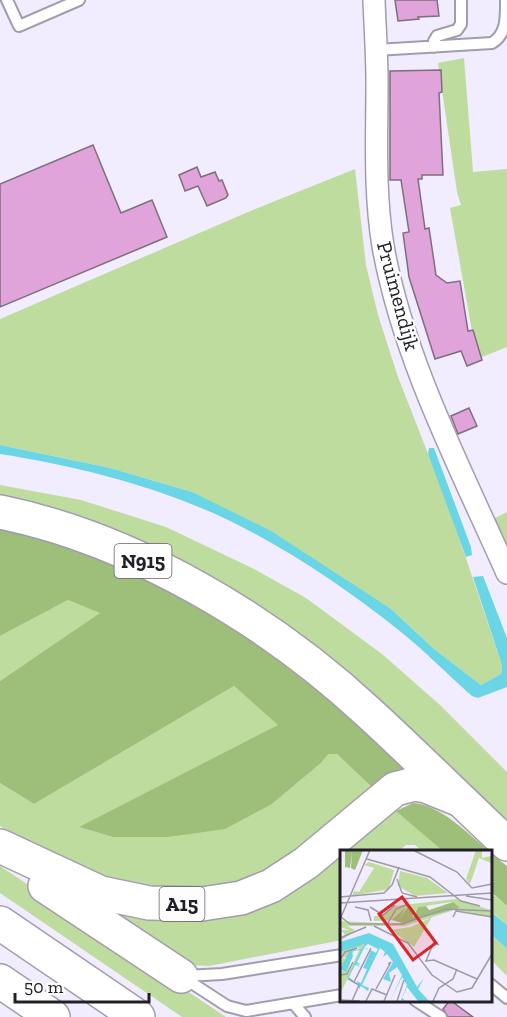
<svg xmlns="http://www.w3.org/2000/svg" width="507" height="1017" font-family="'Zilla Slab',serif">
<rect width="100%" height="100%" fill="#f2ecff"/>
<!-- green -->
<path fill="#bedc9e" d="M464 58 473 172 507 169V347L477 359 450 208 461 205 457 192 438 63Z
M355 169 366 265 378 315 398 377 448 505 502 665 501 674 481 685 434 649 391 609 192 492 110 468 0 445V319L248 212Z
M0 485 81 500 166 527 252 568 306 598 382 654 440 705 507 772V830L0 504Z
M507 512V566L489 521Z
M68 600 101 613 0 681V636Z
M234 686 279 725 80 827 113 837H168L272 804 321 763 327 754H337L380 795 247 886 193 895 91 876 0 826V783L34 804Z
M389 803 444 852H423L415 845H406L397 852H342V940L209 966 185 965 82 899 128 916 177 920Z
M0 866 226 1017H182L0 893Z
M490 892 507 906V925L491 911Z
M491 934 507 949V976L491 960Z"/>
<!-- forest -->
<path fill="#9ebf79" d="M0 527 61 541 141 571 274 646 411 765 380 795 337 754H328L321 763 272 804 225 829 168 837H113L79 827 278 725 234 686 34 804 0 783V681L100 613 68 600 0 636Z
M413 803C440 804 469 835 490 852H444L396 811Z
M490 853 507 866V906L491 892Z"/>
<!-- water -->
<path fill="#69d5e5" d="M0 445 110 468 192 492 271 531 391 609 434 649 481 685 501 674 502 665 473 577 483 576 507 638V687L478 698 472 696C448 675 426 652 401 632 347 589 288 549 226 519 156 486 77 466 0 454Z
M429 448H434L471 547 472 555 466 557 428 454Z
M490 911 507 925V949L491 934Z"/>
<!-- building -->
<path fill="#e0a4db" stroke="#7d6f7c" stroke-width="1.5" d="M395 0H437L439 16 418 17 419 19 398 21Z
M441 70 442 92 439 93 443 175H422V179H418L425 229 429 228 436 275 447 283 460 281 468 331 473 330 482 360 467 366 461 351 435 359 409 277 403 233 409 232 401 180H390V71Z
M93 145 121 213 152 200 167 237 0 307V184Z
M197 167 201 177 215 172 219 181 222 180 228 195 226 198 207 206 198 186 185 191 179 175Z
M469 408 477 426 458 434 451 416Z
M450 1000 473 1017H448L443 1009Z"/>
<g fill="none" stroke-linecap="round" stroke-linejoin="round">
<!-- service casing -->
<g stroke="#a29dae" stroke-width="14">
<path id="service" d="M7 0 19 26 79 0
M434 47V41L437 36 457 30 461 24V0
M376 50 492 43C507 34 506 17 506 0
M185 976 222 974 342 955
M184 978 227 1006 246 1011 342 995
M490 984 507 998
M415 1000 441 1017
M293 1003 305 1017"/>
</g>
<!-- minor casing -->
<g stroke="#a29dae" stroke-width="24">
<path id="minor" d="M374 0C375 27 377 55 377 82 377 137 374 191 383 246 403 359 461 469 507 573"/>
</g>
<!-- primary casing -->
<g stroke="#a29dae" stroke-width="36">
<path id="primary" d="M0 512C133 539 269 620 368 712 415 755 460 800 507 844"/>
</g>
<!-- motorway casing -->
<g stroke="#a29dae" stroke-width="36">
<path id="motorway" d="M0 846 101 893 149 903 202 904 241 898 271 886 306 863 395 789 414 784 426 786 458 799
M45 886 181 976
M0 923 138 1017
M0 981 53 1017"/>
</g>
<!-- service -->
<use href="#service" stroke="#fff" stroke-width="10"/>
<!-- minor -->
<use href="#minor" stroke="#fff" stroke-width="21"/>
<!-- primary -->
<use href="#primary" stroke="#fff" stroke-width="33"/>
<!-- motorway -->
<use href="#motorway" stroke="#fff" stroke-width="33"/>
</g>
<g text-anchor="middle" stroke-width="4.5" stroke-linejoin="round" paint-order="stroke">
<!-- shield labels -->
<g fill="#fdfdfd" stroke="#646267" stroke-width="1.5">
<rect x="114.5" y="544" width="57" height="34" rx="4.5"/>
<rect x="159.5" y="887" width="45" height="34" rx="4.5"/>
</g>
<g font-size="20" font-weight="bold" fill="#222027">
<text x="143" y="568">N915</text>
<text x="182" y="911">A15</text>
</g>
<!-- street labels -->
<g font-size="21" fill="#222027" stroke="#fdfdfd">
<text transform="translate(398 296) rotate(75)" y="7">Pruimendijk</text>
</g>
</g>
<!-- overview -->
<g transform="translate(340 850)">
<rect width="152" height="152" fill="#f2ecff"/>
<path d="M136 0H142V8L151 6V13L139 8 130 34 126 29ZM29 12 54 20 49 39 12 46 14 41 19 42 34 18 24 15ZM60 21 87 28 108 43 75 46 58 36ZM116 49 151 60V67L114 60 65 76H7L15 80 0 92 5 84 0 80H9L0 77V71L58 74 120 58 112 52 78 57 71 69 73 62 67 58 62 70H59L64 59 55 70 34 71V66H41L54 56ZM92 67 74 97 51 80 71 77ZM23 93V98L0 144V111L3 108 8 110 1 122 8 119 5 117 10 112 8 124 20 99 17 97 8 109 4 107 0 109V102Z" fill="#bedc9e"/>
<path d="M5 0H23L15 20 11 18 12 2 10 18 5 17ZM113 52 120 58 62 73 52 70 65 58 59 70 67 58 72 57 73 68 78 57 86 56 89 60Z" fill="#9ebf79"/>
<path d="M29 83 53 94 77 137 84 128 78 139 89 151H78L67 137 62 148 66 151 61 150 67 135 62 127 50 151 62 125 57 117 49 123 51 132 43 129 53 112 47 104 43 107 45 102 40 98 22 135 29 138 28 141 21 136 19 139 17 131 21 133 27 119 23 118 31 100 36 103 38 99 28 94 24 97 29 100 24 98 17 112 21 115 16 114 21 117 15 115 9 127 17 135 7 129 21 100 12 101 13 106 6 122 0 119 10 100 22 99 24 94 0 102V92Z" fill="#69d5e5"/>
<path fill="none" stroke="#9f9aa9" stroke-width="1.5" d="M73 0 117 22 132 38 152 34M27 9 90 27 121 51 140 56M57 29 62 43 77 47M126 46 152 50M0 47 44 43 52 35 59 17M0 53 152 43M15 57 28 60 31 71M30 57 43 65 55 55M1 67 10 74H62L105 59 152 61M1 67 30 0M113 67 116 61 152 67M48 73 56 59 68 54M34 76 68 93 92 125 117 142 132 138 152 104M0 88 26 77M0 110 5 102 17 98M85 111 94 110 137 129M86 111 94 92 99 95M0 125 7 124 13 112M9 129 19 135 12 151M14 132 31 98M36 139 51 112 48 114M0 150 20 151M26 151 32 139 47 145M44 151 55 125M57 151 64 130M93 151 99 138 113 129 117 119"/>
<path fill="#d62828" fill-opacity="0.15" stroke="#d62828" stroke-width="3" d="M62 47 96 93 73 110 39 64Z"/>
<rect width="152" height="152" fill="none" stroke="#222027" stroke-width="3"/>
</g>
<!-- scale -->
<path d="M15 993v9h134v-9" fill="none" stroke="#222027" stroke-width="3"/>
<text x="24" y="993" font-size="18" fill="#222027" stroke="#fdfdfd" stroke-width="4.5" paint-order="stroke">50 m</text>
</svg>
